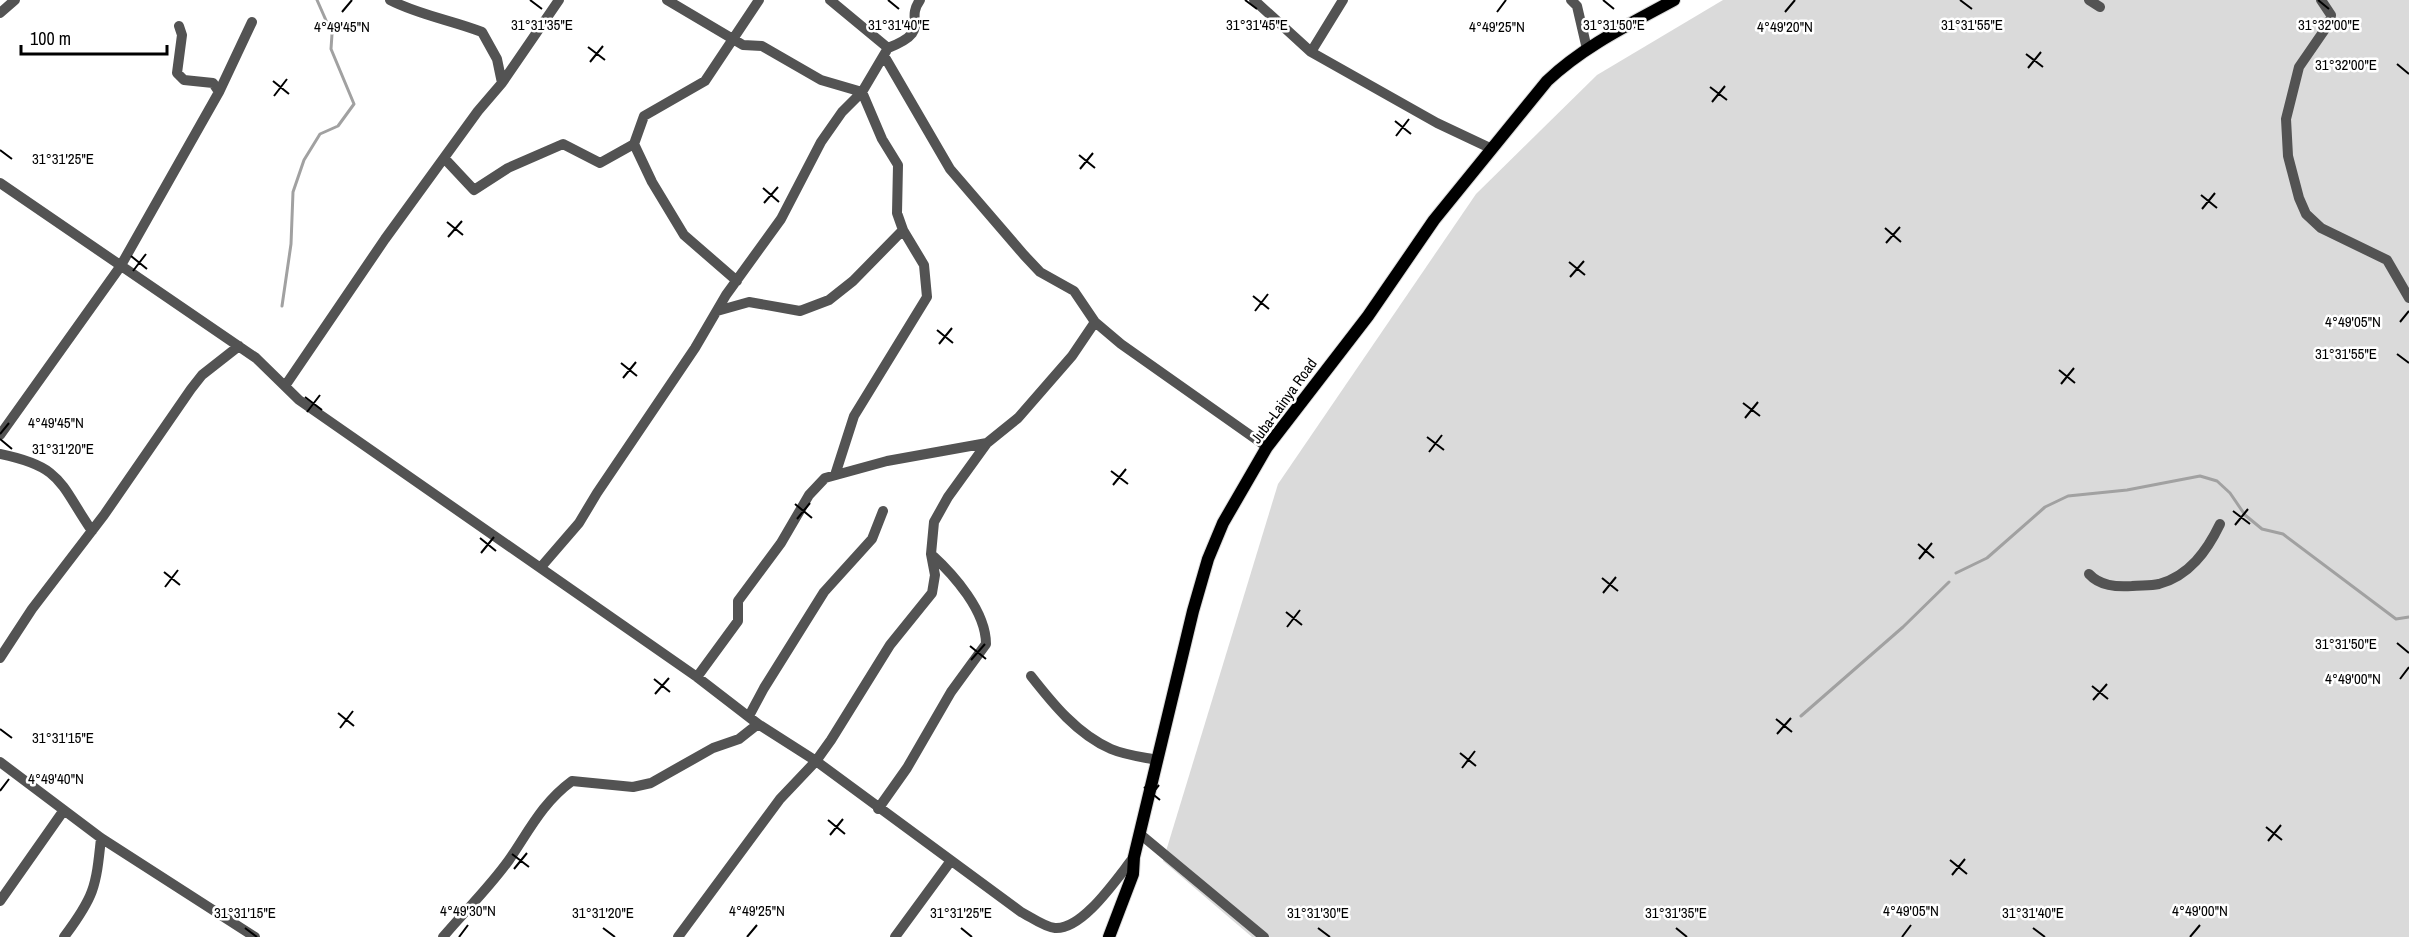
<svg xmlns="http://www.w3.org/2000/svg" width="2409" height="937" font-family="'Archivo Narrow',sans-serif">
<rect width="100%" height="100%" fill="#fff"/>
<!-- green -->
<path fill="#dadada" d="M1723 0H2409V937H1252L1163 861 1278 484 1476 194 1597 75Z"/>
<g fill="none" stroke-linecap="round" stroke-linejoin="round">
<!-- stream -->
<path stroke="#a1a1a1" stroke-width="3" d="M282 306 291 244 293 192 304 160 320 134 338 126 354 104 331 49 332 34 317 0
M1956 573 1987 558 2045 507 2068 496 2127 490 2200 476 2217 481 2230 493 2245 515 2262 529 2283 534 2396 619 2409 617
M1801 716 1903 627 1949 582"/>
<!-- major casing -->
<g stroke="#dbdbdb" stroke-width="14">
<path id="major" d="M1109 937 1133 874 1134 857 1193 611 1208 559 1223 523 1267 447 1368 316 1434 220 1547 81C1584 46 1630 24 1674 0"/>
</g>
<!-- minor -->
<path stroke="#535353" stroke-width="10" d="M390 0C419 15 451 20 482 32L497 59 502 83
M667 0 743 45 762 46 821 80 862 92 882 139 898 165 897 213 903 230 924 265 927 297 854 416 835 475
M1254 0 1311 52 1437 123 1490 148
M1571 0 1577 6 1587 49
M2089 0 2100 7
M2321 0 2331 15 2330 22 2299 67 2286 119 2288 156 2299 198 2306 214 2321 228 2387 260 2409 298
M0 13 15 0
M179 26 182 35 177 73 184 80 213 83 219 92
M888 48C933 30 904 22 920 0
M1311 52 1343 0
M886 59 950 169 1024 255 1040 272 1074 291 1095 322
M634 144 652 182 684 235 737 281
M445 159 474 190 508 168 563 144 600 163 634 144 644 116 705 81 759 0
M0 183 256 358 299 400 697 677 758 724 816 761 1021 912C1031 917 1044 927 1055 928 1083 930 1117 878 1134 857
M717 311 749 302 800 311 829 300 853 281 903 230
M285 386 385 239 478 111 502 83 559 0
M0 435 120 267 219 92 252 22
M0 454C63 467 59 483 92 531
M541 567 579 523 597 493 695 348 726 295 781 219 821 142 842 112 862 92 888 48 830 0
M2089 574C2100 586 2116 587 2132 586 2141 585 2150 586 2159 584 2189 576 2207 551 2220 524
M0 658 32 609 104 515 191 389 202 375 239 346
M1031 676C1053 704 1077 734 1111 749 1125 755 1142 757 1157 760
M697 677 738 621V601L781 543 809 495 825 478 887 461 987 443 1018 418 1072 356 1095 322 1121 344 1267 447
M749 716 764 688 824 592 872 539 883 511
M0 762 101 838 255 937
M878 809 907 768 951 692 986 644C986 611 954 575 931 554L934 522 948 497 987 443
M1140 834 1264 937
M0 901 64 810
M64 937C94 897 96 888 101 838
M443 937C465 911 489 888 509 860 529 831 542 803 572 781L633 787 651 783 713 748 739 739 758 724
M678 937 780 799 816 761 831 740 890 645 932 593 935 575 931 554
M895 937 950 862"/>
<!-- major -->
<use href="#major" stroke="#000" stroke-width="12"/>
</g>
<!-- ticks -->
<path fill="none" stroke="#000" stroke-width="2" d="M530 0 542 9M888 0 899 9M1245 0 1257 9M1603 0 1614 9M1960 0 1972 9M2318 0 2329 9M342 12 352 0M1497 12 1506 0M1785 12 1795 0M588 47 605 60M2026 54 2043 67M590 62 603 46M2397 64 2409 74M2028 68 2041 52M273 81 289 94M1710 87 1727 100M274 96 287 79M1712 102 1725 86M1395 121 1411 134M1396 136 1409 119M0 150 12 159M1079 155 1095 168M1080 169 1093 153M763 188 779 202M2201 195 2217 208M764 203 778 187M2202 209 2215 193M447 222 463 235M1885 228 1901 242M448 237 462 221M1886 243 1900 227M131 256 147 269M1569 262 1585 275M133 271 146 254M1570 277 1584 261M1253 296 1269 309M1255 311 1268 294M2400 322 2409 311M937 330 953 343M939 344 952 328M2397 354 2409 363M621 363 637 376M2059 370 2075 383M623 378 636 362M2061 384 2074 368M305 397 322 410M1743 403 1760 416M307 412 320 395M1745 418 1758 402M0 434 9 423M1427 437 1444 450M0 439 12 449M1429 452 1442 435M1111 471 1128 484M1113 485 1126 469M795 504 812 518M2233 511 2250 524M797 519 810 503M2235 525 2248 509M480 538 496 551M1918 544 1934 558M481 553 494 537M1919 559 1932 543M164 572 180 585M1602 578 1618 591M165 587 178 570M1603 593 1616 577M1286 612 1302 625M1287 627 1300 610M2397 643 2409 653M970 646 986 659M971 660 985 644M654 679 670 692M2400 679 2409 667M2092 686 2108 699M655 694 669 678M2093 700 2107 684M338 713 354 726M1776 719 1792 732M340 728 353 711M0 729 12 738M1777 734 1791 718M1460 753 1476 766M1462 768 1475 751M1144 787 1160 800M0 791 9 779M1146 801 1159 785M828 820 845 834M2266 827 2282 840M830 835 843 819M2268 841 2281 825M512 854 529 867M1950 860 1967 874M514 869 527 853M1952 875 1965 859M245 928 257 937M603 928 615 937M961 928 972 937M1318 928 1330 937M1676 928 1687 937M2033 928 2045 937M459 937 468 925M747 937 757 925M1902 937 1911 925M2190 937 2200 925"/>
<g text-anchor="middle" stroke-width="5" stroke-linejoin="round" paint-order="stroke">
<!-- street labels -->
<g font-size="15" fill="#000" stroke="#fff">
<text transform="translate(1284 401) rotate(-54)" y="5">Juba-Lainya Road</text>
</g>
</g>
<g font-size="15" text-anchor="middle" fill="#000" stroke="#fff" stroke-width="5" stroke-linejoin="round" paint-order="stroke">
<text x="542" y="30">31°31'35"E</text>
<text x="899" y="30">31°31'40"E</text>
<text x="1257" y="30">31°31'45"E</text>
<text x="1614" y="30">31°31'50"E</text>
<text x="1972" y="30">31°31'55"E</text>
<text x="2329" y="30">31°32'00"E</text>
<text x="342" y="32">4°49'45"N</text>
<text x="1497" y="32">4°49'25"N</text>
<text x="1785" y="32">4°49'20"N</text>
<text x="2346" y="70">31°32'00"E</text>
<text x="63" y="164">31°31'25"E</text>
<text x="2353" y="327">4°49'05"N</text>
<text x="2346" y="359">31°31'55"E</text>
<text x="56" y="428">4°49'45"N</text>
<text x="63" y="454">31°31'20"E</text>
<text x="2346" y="649">31°31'50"E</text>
<text x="2353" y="684">4°49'00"N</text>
<text x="63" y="743">31°31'15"E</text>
<text x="56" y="784">4°49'40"N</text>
<text x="468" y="916">4°49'30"N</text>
<text x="757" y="916">4°49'25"N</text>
<text x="1911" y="916">4°49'05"N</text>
<text x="2200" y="916">4°49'00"N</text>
<text x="245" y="918">31°31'15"E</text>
<text x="603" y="918">31°31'20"E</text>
<text x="961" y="918">31°31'25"E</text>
<text x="1318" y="918">31°31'30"E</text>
<text x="1676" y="918">31°31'35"E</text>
<text x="2033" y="918">31°31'40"E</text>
</g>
<!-- scale -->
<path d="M21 45v9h146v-9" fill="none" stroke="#000000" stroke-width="3"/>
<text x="30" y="45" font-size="18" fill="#000000" stroke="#ffffff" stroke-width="4.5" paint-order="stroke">100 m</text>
</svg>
